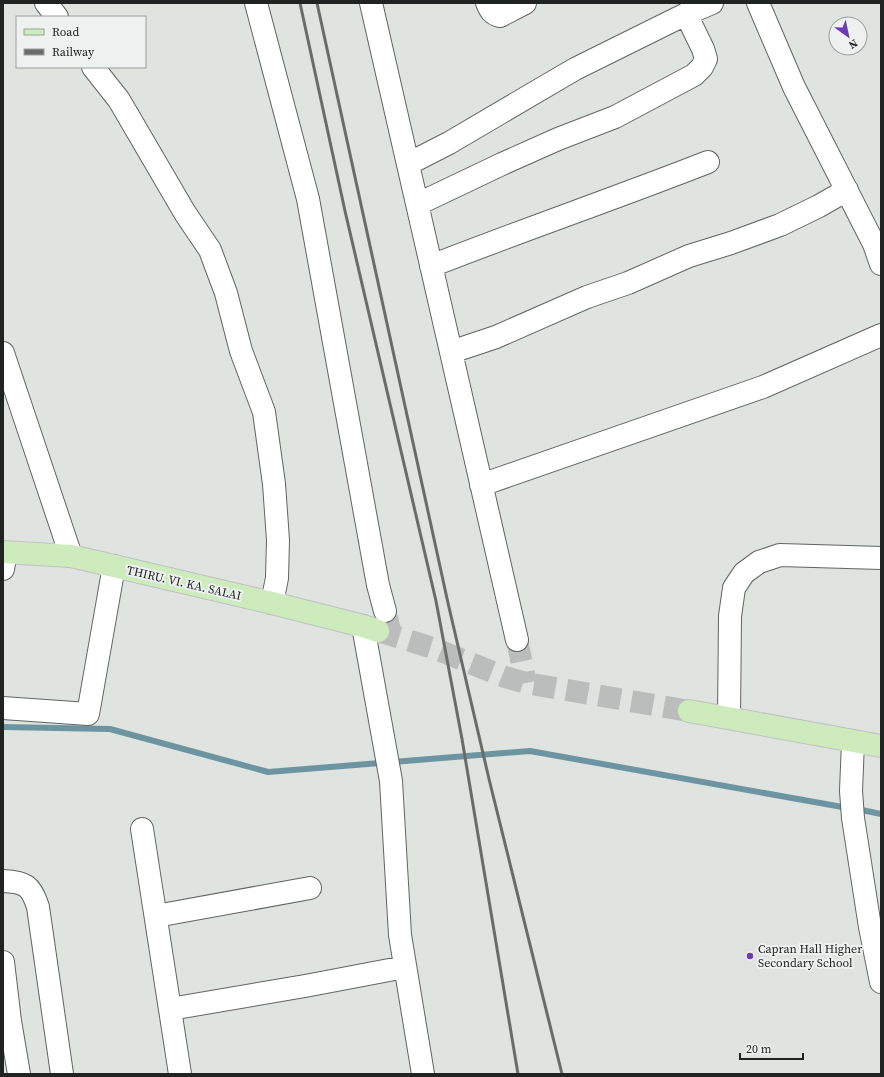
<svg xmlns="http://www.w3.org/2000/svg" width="884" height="1077" font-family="'Source Serif 4',serif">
<rect width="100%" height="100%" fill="#e0e4e1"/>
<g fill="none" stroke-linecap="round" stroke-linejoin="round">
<!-- stream -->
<path stroke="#6c95a1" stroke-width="6" d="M3 727 110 729 268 772 530 751 848 808
M857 809 881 814"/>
<!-- minor-tunnel -->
<path stroke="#babdbb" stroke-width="22" stroke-dasharray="22 11" stroke-linecap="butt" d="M385 611 392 637
M517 640 526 683"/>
<!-- major-tunnel -->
<path stroke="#babdbb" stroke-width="22" stroke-dasharray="22 11" stroke-linecap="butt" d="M378 631 433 648 505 677 526 683 689 711"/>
<!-- minor casing -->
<g stroke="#606462" stroke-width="24">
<path id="minor" d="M46 3 57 17
M256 3 308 199 378 585 385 611
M371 3 517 640
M487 3C490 10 492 14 500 16L525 3
M758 3 794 87 874 244 881 264
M93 67 119 100 185 213 210 250 226 293 241 351 264 412 274 484 278 540 277 578 272 603
M408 164 449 143 575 69 686 14 712 3
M418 204 502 164 558 139 615 117 694 75 702 67 706 59 703 49 686 14
M431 266C523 230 616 198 708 162
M451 352 496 337 587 297 628 283 689 256 731 243 780 225 819 206 847 190
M3 353 71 556
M481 485 763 387 881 335
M3 569 6 553
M363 626 391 781 400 935 423 1074
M3 708 88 714 114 566
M729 717 730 616 734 588 744 573 759 562 780 555 881 558
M853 742 851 791 853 818 870 927 881 982
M142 829 180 1074
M3 881C25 882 31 885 38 907L62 1074
M156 916 310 888
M3 962 10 1021 19 1074
M170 1009 305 986 405 967"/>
</g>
<!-- major casing -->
<g stroke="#c1c1c1" stroke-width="24">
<path id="major" d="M3 552 71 556 272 603 363 626 378 631
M689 711 881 746"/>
</g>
<!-- minor -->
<use href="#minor" stroke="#fff" stroke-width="22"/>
<!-- major -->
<use href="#major" stroke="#cdebbc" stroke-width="22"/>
<!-- rail -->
<path stroke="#696c6a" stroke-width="3" d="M300 3 345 211 436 601 462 739 518 1074
M317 3 448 603 489 779 562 1074"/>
</g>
<!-- markers -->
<circle fill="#6e3bb2" stroke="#edf1ef" stroke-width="1.5" cx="750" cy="956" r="4"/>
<g text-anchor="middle" stroke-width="4" stroke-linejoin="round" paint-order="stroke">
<!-- street labels -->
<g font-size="12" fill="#212322" stroke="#edf1ef">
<text transform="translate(184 583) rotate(13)" y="4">THIRU. VI. KA. SALAI</text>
</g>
<!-- poi labels -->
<g font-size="12" fill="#212322" stroke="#edf1ef" text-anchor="start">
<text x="758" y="953">Capran Hall Higher<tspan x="758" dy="14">Secondary School</tspan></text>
</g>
</g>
<!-- border -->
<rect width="884" height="1077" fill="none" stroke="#212322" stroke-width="8"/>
<!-- legend -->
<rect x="16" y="16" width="130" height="52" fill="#edf1ef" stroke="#9b9f9d"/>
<rect x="24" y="29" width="20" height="6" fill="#cdebbc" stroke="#9b9f9d"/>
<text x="52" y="36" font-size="12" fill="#212322">Road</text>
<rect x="24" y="49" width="20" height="6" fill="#696c6a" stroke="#9b9f9d"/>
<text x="52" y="56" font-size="12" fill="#212322">Railway</text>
<!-- north arrow -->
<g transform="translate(848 36) rotate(147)"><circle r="19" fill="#edf1ef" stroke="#9b9f9d"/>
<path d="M0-3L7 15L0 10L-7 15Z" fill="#6e3bb2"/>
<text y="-6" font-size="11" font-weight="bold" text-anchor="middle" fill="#212322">N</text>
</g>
<!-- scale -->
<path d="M740 1053v6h63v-6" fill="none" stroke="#212322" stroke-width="2"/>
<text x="746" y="1053" font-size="12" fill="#212322" stroke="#edf1ef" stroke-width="3" paint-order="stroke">20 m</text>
</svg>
